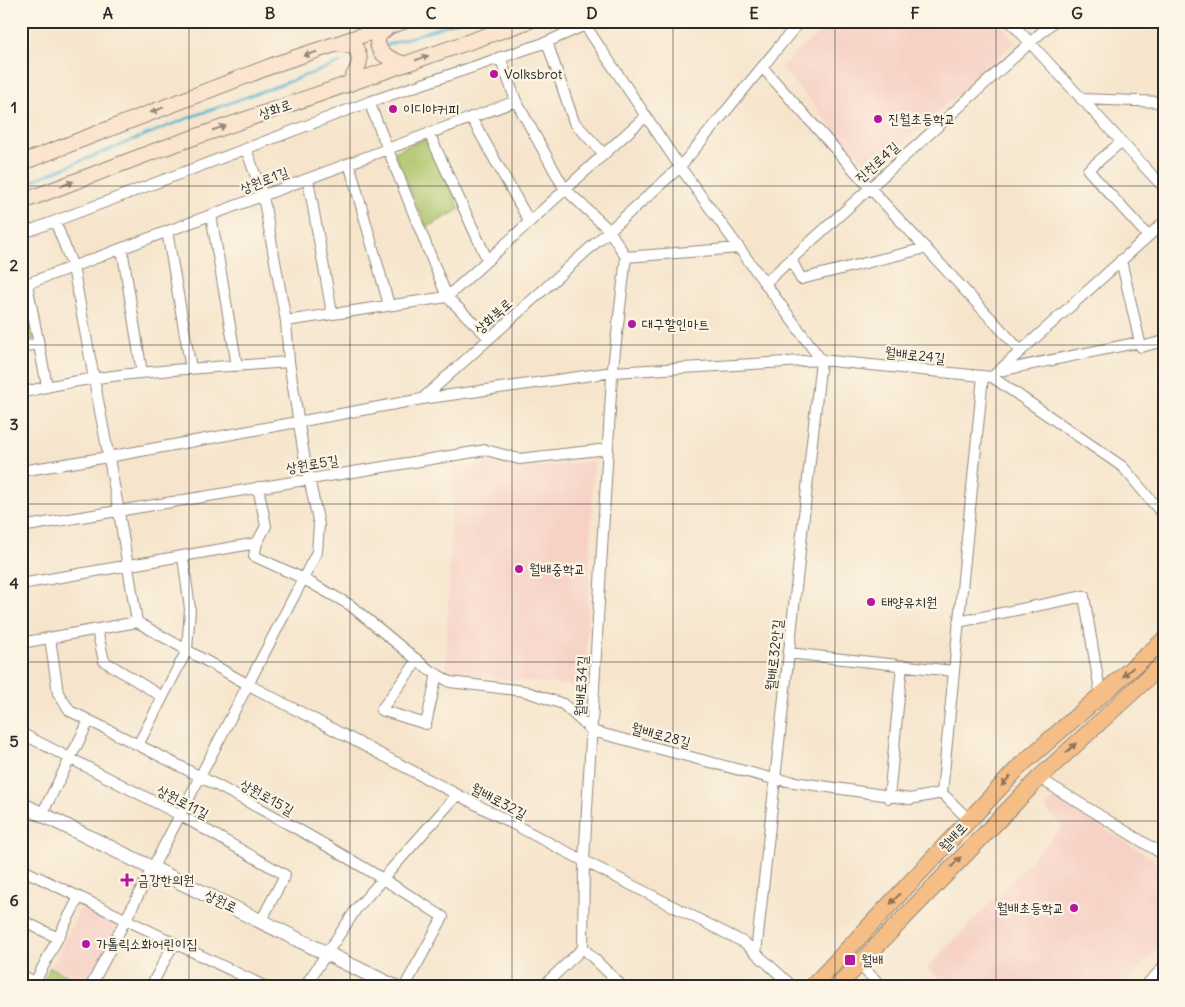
<svg xmlns="http://www.w3.org/2000/svg" width="1185" height="1007" font-family="Delius,'Poor Story',sans-serif">
<rect width="100%" height="100%" fill="#fcf5e5"/>
<filter id="ink" filterUnits="userSpaceOnUse"><feTurbulence type="fractalNoise" baseFrequency=".02" numOctaves="2"/><feDisplacementMap in="SourceGraphic" scale="10" xChannelSelector="R" yChannelSelector="G"/><feConvolveMatrix kernelMatrix="1 2 1 2 8 2 1 2 1" color-interpolation-filters="sRGB"/></filter>
<filter id="wash" filterUnits="userSpaceOnUse"><feTurbulence type="fractalNoise" baseFrequency=".0096" numOctaves="4" result="noise"/><feDisplacementMap in="SourceGraphic" scale="20" xChannelSelector="R" yChannelSelector="G"/><feGaussianBlur stdDeviation="1.12" result="paint"/><feColorMatrix in="noise" values="0 0 0 0 0 0 0 0 0 0 0 0 0 0 0 0 0 1.4 0 .05"/><feComposite in="paint" operator="in"/></filter>
<g filter="url(#wash)">
<rect width="100%" height="100%" fill="#f6e5cc"/>
<!-- built -->
<path fill="#f7d1c6" d="M833 21H997L1015 42 873 172 780 67Z
M488 461 518 470 594 461 585 687 463 675 446 667 453 468Z
M1055 798 1153 859 1164 874V942L1121 986H947L927 968 1063 827 1045 808Z
M87 905 119 922 88 983 52 966 80 909Z"/>
<!-- green -->
<path fill="#adc56a" stroke="#6c784a" d="M427 138 460 209 426 228 394 152Z
M21 294 26 297 35 338 31 343 21 345Z
M50 967 87 985 41 986Z"/>
<g fill="none" stroke-linecap="round" stroke-linejoin="round">
<!-- stream -->
<path stroke="#53b5d1" stroke-width="2.5" d="M387 45 459 21
M21 185 188 118 340 63"/>
</g>
</g>
<g filter="url(#ink)">
<g fill="none" stroke-linecap="round" stroke-linejoin="round">
<!-- minor casing -->
<g stroke="#90887c" stroke-width="12">
<path id="minor" d="M1010 21 1164 188
M547 42 574 122 603 153
M500 57 516 101 564 188 609 230 626 257
M762 67 870 188 1021 351
M1081 99 1164 102
M369 102 447 297 489 338
M471 117 529 221
M429 133 487 259
M1121 142 1088 170 1148 236
M349 163 389 305
M308 179 332 313
M211 215 237 366
M55 221 73 267 119 512 137 622
M167 231 191 369
M21 234 369 102 547 42 585 25 680 167 821 360 756 953
M122 248 142 373
M626 257 739 248
M791 259 801 279 926 248
M1121 260 1141 347 1164 341
M765 283 1054 21
M27 284 47 386
M21 286 516 101
M286 321 447 297 646 116
M21 347 39 344
M999 371 1140 342
M992 377 1164 222
M21 393C108 370 200 369 289 362
M422 399 613 372 821 360 992 377 1123 467 1164 516
M21 471 108 457 422 399 680 167 800 21
M21 527 486 450 519 459 608 449
M257 543 254 556 302 578 350 605 428 669 450 682 524 691 563 704 592 731 774 779 910 799 942 793
M21 584 257 543 266 526 258 487
M958 622 1084 596 1101 697
M97 630 104 661 161 696
M50 638 58 693 70 711C198 774 324 839 443 917L405 986
M21 643 137 622 247 684 557 847 745 943 792 986
M788 653 953 671
M418 660 381 710 426 724 437 674
M21 733 180 815 285 875 261 921
M138 745 187 650 190 609 183 557
M1039 778 1164 855
M942 793 983 376
M942 793 969 820
M889 798 902 666
M42 814 89 721
M21 869 264 986
M21 920 58 938
M859 965 882 986
M21 975 35 982
M33 986 79 897
M91 986 317 552 319 525 304 455 289 362 286 321 263 196 246 149
M151 986 174 943
M305 986 357 908 457 795
M543 986 583 948
M622 986 583 948 584 861 612 376 626 257
M1145 986 1164 967"/>
</g>
<!-- tertiary casing -->
<g stroke="#90887c" stroke-width="16">
<path id="tertiary" d="M21 804 393 986"/>
</g>
<!-- secondary casing -->
<g stroke="#90887c" stroke-width="17">
<path id="secondary" d="M387 28 378 36C375 54 388 58 403 64
M340 44 354 46C365 60 357 70 349 84
M21 163 279 63 405 21
M21 202 155 151 529 21"/>
</g>
<!-- primary casing -->
<g stroke="#90887c" stroke-width="18">
<path id="primary" d="M813 986 1021 765 1164 640
M838 986 1039 778 1164 663"/>
</g>
<!-- minor -->
<use href="#minor" stroke="#fff" stroke-width="10"/>
<!-- tertiary -->
<use href="#tertiary" stroke="#fff" stroke-width="14"/>
<!-- secondary -->
<use href="#secondary" stroke="#fbe5cf" stroke-width="15"/>
<!-- primary -->
<use href="#primary" stroke="#f6be87" stroke-width="16"/>
</g>
<!-- one-way arrows -->
<defs><path id="oneway-solid" d="M-6-.8H1V-3.2L6.5 0L1 3.2V.8H-6Z" transform="scale(1.25)"/></defs>
<g fill="#93887d">
<use href="#oneway-solid" transform="translate(310 54) rotate(163)"/>
<use href="#oneway-solid" transform="translate(422 58) rotate(-19)"/>
<use href="#oneway-solid" transform="translate(157 110) rotate(159)"/>
<use href="#oneway-solid" transform="translate(219 128) rotate(-19)"/>
<use href="#oneway-solid" transform="translate(67 184) rotate(-21)"/>
</g>
<g fill="#907459">
<use href="#oneway-solid" transform="translate(1128 672) rotate(138)"/>
<use href="#oneway-solid" transform="translate(1071 748) rotate(-43)"/>
<use href="#oneway-solid" transform="translate(1006 781) rotate(133)"/>
<use href="#oneway-solid" transform="translate(956 862) rotate(-47)"/>
<use href="#oneway-solid" transform="translate(895 899) rotate(133)"/>
</g>
</g>
<!-- grid -->
<path fill="none" stroke="#2b2b2b" stroke-width="1" stroke-opacity="0.55" d="M189 21V986M350 21V986M512 21V986M673 21V986M835 21V986M996 21V986M21 186H1164M21 345H1164M21 504H1164M21 662H1164M21 821H1164"/>
<!-- markers -->
<g fill="#b5179e" stroke="#fcf5e5" stroke-width="2">
<circle cx="494" cy="74" r="5"/>
<circle cx="393" cy="109" r="5"/>
<circle cx="878" cy="119" r="5"/>
<circle cx="632" cy="324" r="5"/>
<circle cx="519" cy="569" r="5"/>
<circle cx="871" cy="602" r="5"/>
<path d="M124.5 872.5h5v5h5v5h-5v5h-5v-5h-5v-5h5z"/>
<circle cx="1074" cy="908" r="5"/>
<circle cx="86" cy="944" r="5"/>
<rect x="844" y="954" width="12" height="12" rx="2.5"/>
</g>
<g text-anchor="middle" stroke-width="4.5" stroke-linejoin="round" paint-order="stroke">
<!-- poi labels -->
<g font-size="14" fill="#2b2b2b" stroke="#fcf5e5" text-anchor="start">
<text x="504" y="79">Volksbrot</text>
<text x="403" y="114">이디야커피</text>
<text x="888" y="124">진월초등학교</text>
<text x="642" y="329">대구할인마트</text>
<text x="529" y="574">월배중학교</text>
<text x="881" y="607">태양유치원</text>
<text x="138" y="885">금강한의원</text>
<text x="1064" y="913" text-anchor="end">월배초등학교</text>
<text x="96" y="949">가톨릭소화어린이집</text>
<text x="861" y="965">월배</text>
</g>
<!-- street labels -->
<g font-size="14" fill="#2b2b2b" stroke="#fcf5e5">
<text transform="translate(275 109) rotate(-19)" y="5">상화로</text>
<text transform="translate(877 162) rotate(-42)" y="5">진천로4길</text>
<text transform="translate(264 180) rotate(-21)" y="5">상원로1길</text>
<text transform="translate(493 316) rotate(-42)" y="5">상화북로</text>
<text transform="translate(915 355) rotate(6)" y="5">월배로24길</text>
<text transform="translate(312 464) rotate(-9)" y="5">상원로5길</text>
<text transform="translate(774 655) rotate(-84)" y="5">월배로32안길</text>
<text transform="translate(581 686) rotate(-87)" y="5">월배로34길</text>
<text transform="translate(661 735) rotate(15)" y="5">월배로28길</text>
<text transform="translate(267 797) rotate(29)" y="5">상원로15길</text>
<text transform="translate(499 801) rotate(28)" y="5">월배로32길</text>
<text transform="translate(183 802) rotate(28)" y="5">상원로11길</text>
<text transform="translate(953 837) rotate(-47)" y="5">월배로</text>
<text transform="translate(221 901) rotate(26)" y="5">상원로</text>
</g>
</g>
<!-- margin -->
<rect width="1185" height="1007" fill="none" stroke="#fcf5e5" stroke-width="55"/>
<rect x="28" y="28" width="1130" height="952" fill="none" stroke="#2b2b2b" stroke-width="2"/>
<g font-size="16" text-anchor="middle" font-weight="bold" fill="#2b2b2b">
<text x="108" y="19">A</text>
<text x="270" y="19">B</text>
<text x="431" y="19">C</text>
<text x="592" y="19">D</text>
<text x="754" y="19">E</text>
<text x="915" y="19">F</text>
<text x="1077" y="19">G</text>
<text x="14" y="113">1</text>
<text x="14" y="271">2</text>
<text x="14" y="430">3</text>
<text x="14" y="589">4</text>
<text x="14" y="747">5</text>
<text x="14" y="906">6</text>
</g>
</svg>
